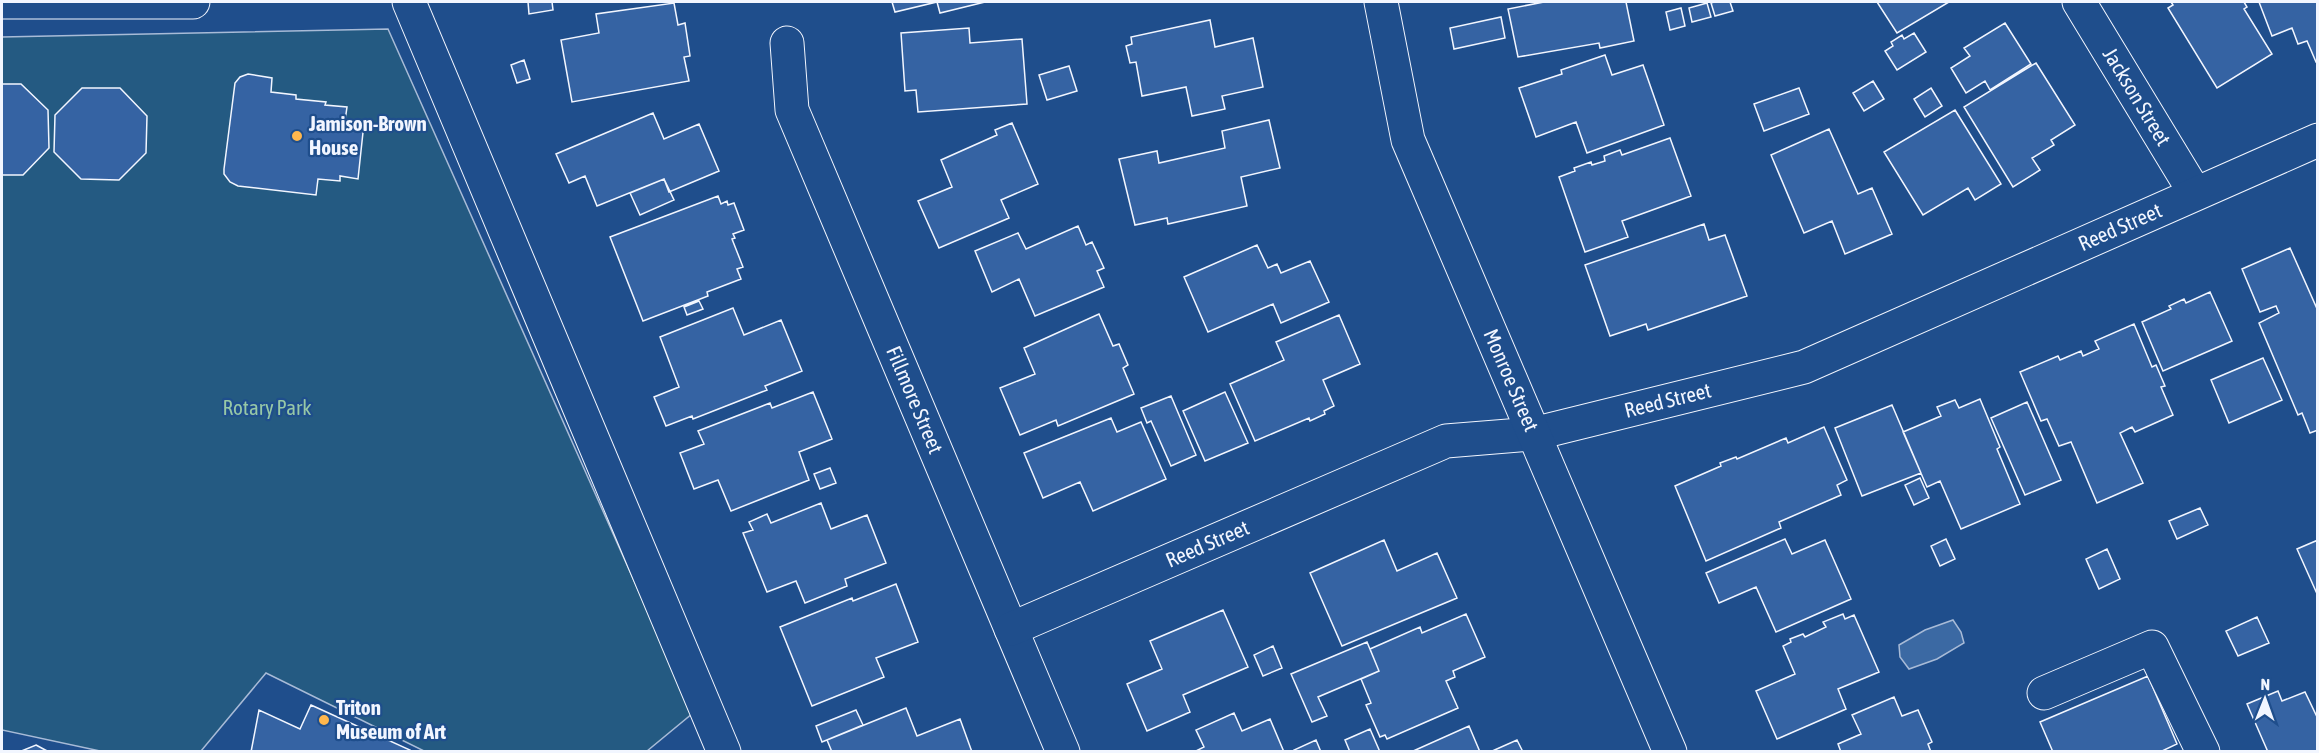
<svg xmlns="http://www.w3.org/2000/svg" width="2319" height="753" font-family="'Asap Condensed',sans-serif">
<rect width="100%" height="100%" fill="#1f4e8c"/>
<!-- green -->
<path fill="#245a82" stroke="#a8bbd7" stroke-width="1.5" d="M388 29 693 713 647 751H424L266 673 201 751H100L2 730V37Z"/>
<!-- water -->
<path fill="#3b69a3" stroke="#a8bbd7" stroke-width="1.5" d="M1953 620 1961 632 1964 643 1937 659 1909 669 1900 657 1899 645 1925 630Z"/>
<!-- building -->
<path fill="#3563a3" stroke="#f2f6ff" stroke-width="1.5" d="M528 2H552L553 10 529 14Z
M892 2H985L940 13 937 2 895 12Z
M1544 2H1626L1634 41 1600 48 1599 43 1518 57 1508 9Z
M1714 2H1730L1733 11 1715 16 1711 3Z
M1877 2H1949L1897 33Z
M2171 2H2244L2247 7 2244 9 2272 54 2217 88 2168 8 2173 5Z
M2259 2H2318V61L2316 62 2307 41 2298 44 2292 28 2272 36Z
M674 3 678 25 685 23 690 56 684 57 689 81 572 102 561 40 599 33 596 14Z
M1707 3 1711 17 1692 22 1689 8Z
M1681 8 1685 26 1670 30 1666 12Z
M1501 17 1505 38 1454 49 1450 28Z
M1210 20 1215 47 1253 38 1263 87 1222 96 1225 109 1192 116 1186 87 1142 96 1136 62 1130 63 1126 46 1132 44 1131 37Z
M2005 23 2031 64 1990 90 1985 81 1966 93 1951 68 1970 56 1964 48Z
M969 28 970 43 1022 39 1027 104 918 112 916 90 905 91 901 33Z
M1914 33 1926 52 1897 70 1885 51 1893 46 1891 42 1902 35 1904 39Z
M1605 55 1612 75 1643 65 1664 125 1587 153 1576 122 1536 137 1519 88 1562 74 1561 70Z
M524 60 530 79 517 83 511 65Z
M2036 63 2075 125 2051 140 2054 145 2032 158 2040 170 2013 187 1964 107Z
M1069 66 1077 91 1047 100 1039 75Z
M248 74 272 78 271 92 296 95V99L326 102 325 105 347 107 345 121 364 123 358 179 340 176V181L318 179 316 195 238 186 230 182 224 174V169L235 83 240 77Z
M1873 81 1884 99 1864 111 1853 93Z
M2 84H21L48 110 49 148 23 175H2Z
M82 88H120L147 116 146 153 119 180 81 179 54 152 55 115Z
M1799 88 1809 114 1764 131 1754 104Z
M1931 88 1942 106 1925 117 1914 99Z
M1955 110 2001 184 1975 200 1968 188 1923 215 1884 152Z
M653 113 664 139 699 124 719 171 669 192 664 179 597 206 585 176 569 183 556 154Z
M1269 120 1280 168 1241 177 1247 206 1168 224 1167 218 1135 225 1119 159 1157 151 1159 163 1225 148 1222 131Z
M1012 123 1038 184 1001 200 1009 218 939 248 918 201 952 187 941 160 997 135 995 130Z
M1829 129 1858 194 1872 188 1892 234 1845 254 1832 221 1804 233 1771 155Z
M1670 138 1691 196 1622 221 1628 237 1585 252 1559 177 1575 171 1574 168 1591 162 1592 165 1605 161 1604 156 1620 150 1622 155Z
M664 179 674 200 640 215 630 193Z
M718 196 721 204 727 201 728 205 734 203 744 230 733 234 735 238 732 239 743 267 737 269 741 279 707 292 708 296 643 321 610 237Z
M1704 224 1709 240 1725 235 1747 296 1648 330 1646 324 1610 336 1585 265Z
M1078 226 1086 245 1092 242 1104 268 1097 271 1104 287 1035 316 1019 279 992 292 975 251 1018 233 1026 249Z
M1257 245 1268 268 1277 264 1281 273 1310 261 1329 302 1281 323 1273 304 1208 332 1184 277Z
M2290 248 2318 311V430L2310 433 2302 413 2298 415 2259 323 2279 313 2276 306 2260 312 2242 269Z
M2210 292 2232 341 2163 371 2142 322 2171 309 2169 306 2184 299 2186 303Z
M699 301 703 309 687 315 684 307Z
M733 308 744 335 781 320 802 371 765 386 767 390 693 419 692 416 666 426 654 397 679 387 660 337Z
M1099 314 1113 346 1119 344 1128 365 1123 368 1134 394 1058 426 1056 420 1020 435 1000 388 1035 374 1024 348Z
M1339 315 1360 364 1323 380 1334 406 1324 411 1325 414 1310 421 1309 418 1255 441 1230 384 1284 360 1276 342Z
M2134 324 2152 367 2156 365 2165 386 2161 387 2173 415 2135 432 2132 427 2120 433 2143 483 2097 503 2071 442 2059 446 2047 419 2041 421 2020 372 2058 356 2060 360 2081 351 2083 356 2099 349 2095 341Z
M2263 358 2282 400 2229 423 2211 380Z
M813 392 832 439 799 452 809 480 731 511 718 480 694 489 680 453 704 444 698 431 770 403 772 408Z
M1225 392 1248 443 1205 461 1183 411Z
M1171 396 1196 455 1171 466 1151 421 1147 423 1141 408Z
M1980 399 2000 447 1997 449 2020 504 1961 529 1940 481 1927 487 1903 432 1941 416 1937 407 1955 400 1959 408Z
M2027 402 2061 480 2025 495 1991 418Z
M1892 405 1921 473 1862 496 1835 428Z
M1111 418 1117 432 1141 422 1166 479 1093 511 1080 482 1043 498 1024 453Z
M1824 427 1847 480 1837 485 1841 495 1779 522 1781 528 1706 561 1675 486 1721 466 1720 463 1736 457 1737 459 1786 438 1788 443Z
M830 468 836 483 820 489 814 474Z
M1920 478 1929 498 1914 505 1905 485Z
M821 503 831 529 867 515 886 563 845 579 847 586 805 603 796 581 767 592 743 533 753 530 749 522 767 514 771 523Z
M2200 508 2208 525 2177 539 2169 521Z
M1785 539 1792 554 1825 540 1851 599 1776 632 1756 587 1719 603 1706 573Z
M1946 539 1955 559 1940 566 1931 546Z
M1384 540 1397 571 1437 553 1457 598 1342 646 1310 573Z
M2318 540V596L2297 549Z
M2107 549 2120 579 2099 589 2086 559Z
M896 584 918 642 876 658 884 677 812 706 780 627 852 598 853 601Z
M1223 610 1248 667 1183 695 1190 712 1147 731 1127 684 1162 669 1150 641Z
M1466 614 1485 657 1453 671 1455 677 1446 681 1458 708 1387 739 1385 735 1380 737 1366 705 1371 703 1361 679 1379 671 1370 649 1420 627 1422 633Z
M1843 614 1845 619 1854 615 1879 672 1838 689 1846 709 1777 739 1756 691 1795 674 1783 646 1791 642 1790 639 1803 634 1805 637 1826 627 1823 622Z
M2257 617 2269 643 2238 656 2226 631Z
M1367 642 1379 671 1318 697 1327 716 1312 722 1291 674Z
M1273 646 1282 668 1263 676 1254 655Z
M2148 676 2177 744 2160 752H2053L2040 722Z
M2278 691 2282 701 2305 692 2318 719V752H2268L2247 704Z
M1894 697 1902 716 1918 710 1932 742 1928 744 1931 752H1841L1838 744 1861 734 1852 715Z
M311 705 410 750 409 752H251L259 710 300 729Z
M906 708 917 736 960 719 972 752H832L827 740Z
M856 710 863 725 822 742 816 726Z
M1234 713 1242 731 1270 719 1284 752H1194L1204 747 1196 730Z
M1469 726 1480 752H1411Z
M1370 729 1380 752H1350L1345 740Z
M1316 740 1321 752H1295L1294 750Z
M1517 740 1523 752H1490Z
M36 745 49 752H19Z"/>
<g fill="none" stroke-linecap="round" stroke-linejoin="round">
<!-- minor casing -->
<g stroke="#f2f6ff" stroke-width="35">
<g id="minor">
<path d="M2 2H193"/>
<path d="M409 2 724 752"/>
<path id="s1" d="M2079 2 2195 193"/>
<path id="s2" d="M787 43 792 110 1063 752"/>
<path id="s3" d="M1011 629 1446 441 1533 434 1804 367 2318 140"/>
<path d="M2044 693 2152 647 2203 752"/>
</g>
</g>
<!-- major casing -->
<g stroke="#f2f6ff" stroke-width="35">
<g id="major">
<path id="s4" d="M1381 2 1408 140 1670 752"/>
</g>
</g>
<!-- minor -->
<use href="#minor" stroke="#1f4e8c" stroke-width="33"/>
<!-- major -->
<use href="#major" stroke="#1f4e8c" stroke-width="33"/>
</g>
<!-- markers -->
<g fill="#ffb74d" stroke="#1f4e8c" stroke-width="2">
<circle cx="297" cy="136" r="6"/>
<circle cx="324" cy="720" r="6"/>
</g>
<g text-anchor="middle" stroke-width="4.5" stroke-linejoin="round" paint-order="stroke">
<!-- street labels -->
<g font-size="21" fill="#f2f6ff" stroke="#1f4e8c">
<text dy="7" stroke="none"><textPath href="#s1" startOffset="111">Jackson Street</textPath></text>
<text dy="7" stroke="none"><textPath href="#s3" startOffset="1186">Reed Street</textPath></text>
<text dy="7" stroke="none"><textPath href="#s4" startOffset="402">Monroe Street</textPath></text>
<text dy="7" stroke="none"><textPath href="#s2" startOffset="382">Fillmore Street</textPath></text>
<text dy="7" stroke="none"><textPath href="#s3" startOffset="700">Reed Street</textPath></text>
<text dy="7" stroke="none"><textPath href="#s3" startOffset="214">Reed Street</textPath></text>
</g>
<!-- poi labels -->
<g font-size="21" font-weight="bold" fill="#f2f6ff" stroke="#1f4e8c" text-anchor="start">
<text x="309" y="131">Jamison-Brown<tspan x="309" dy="24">House</tspan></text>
<text x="336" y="715">Triton<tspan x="336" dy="24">Museum of Art</tspan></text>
</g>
<!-- park labels -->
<g font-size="21" fill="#97c8a6" stroke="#1f4e8c">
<text x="267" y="415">Rotary Park</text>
</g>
</g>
<!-- border -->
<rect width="2319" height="753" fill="none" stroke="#f2f6ff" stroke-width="6"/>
<!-- north arrow -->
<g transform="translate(2265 699) rotate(1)" stroke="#1f4e8c" stroke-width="4.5" paint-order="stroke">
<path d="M0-4.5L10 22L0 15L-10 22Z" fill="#f2f6ff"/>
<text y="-9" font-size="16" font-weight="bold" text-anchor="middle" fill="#f2f6ff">N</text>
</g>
</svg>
